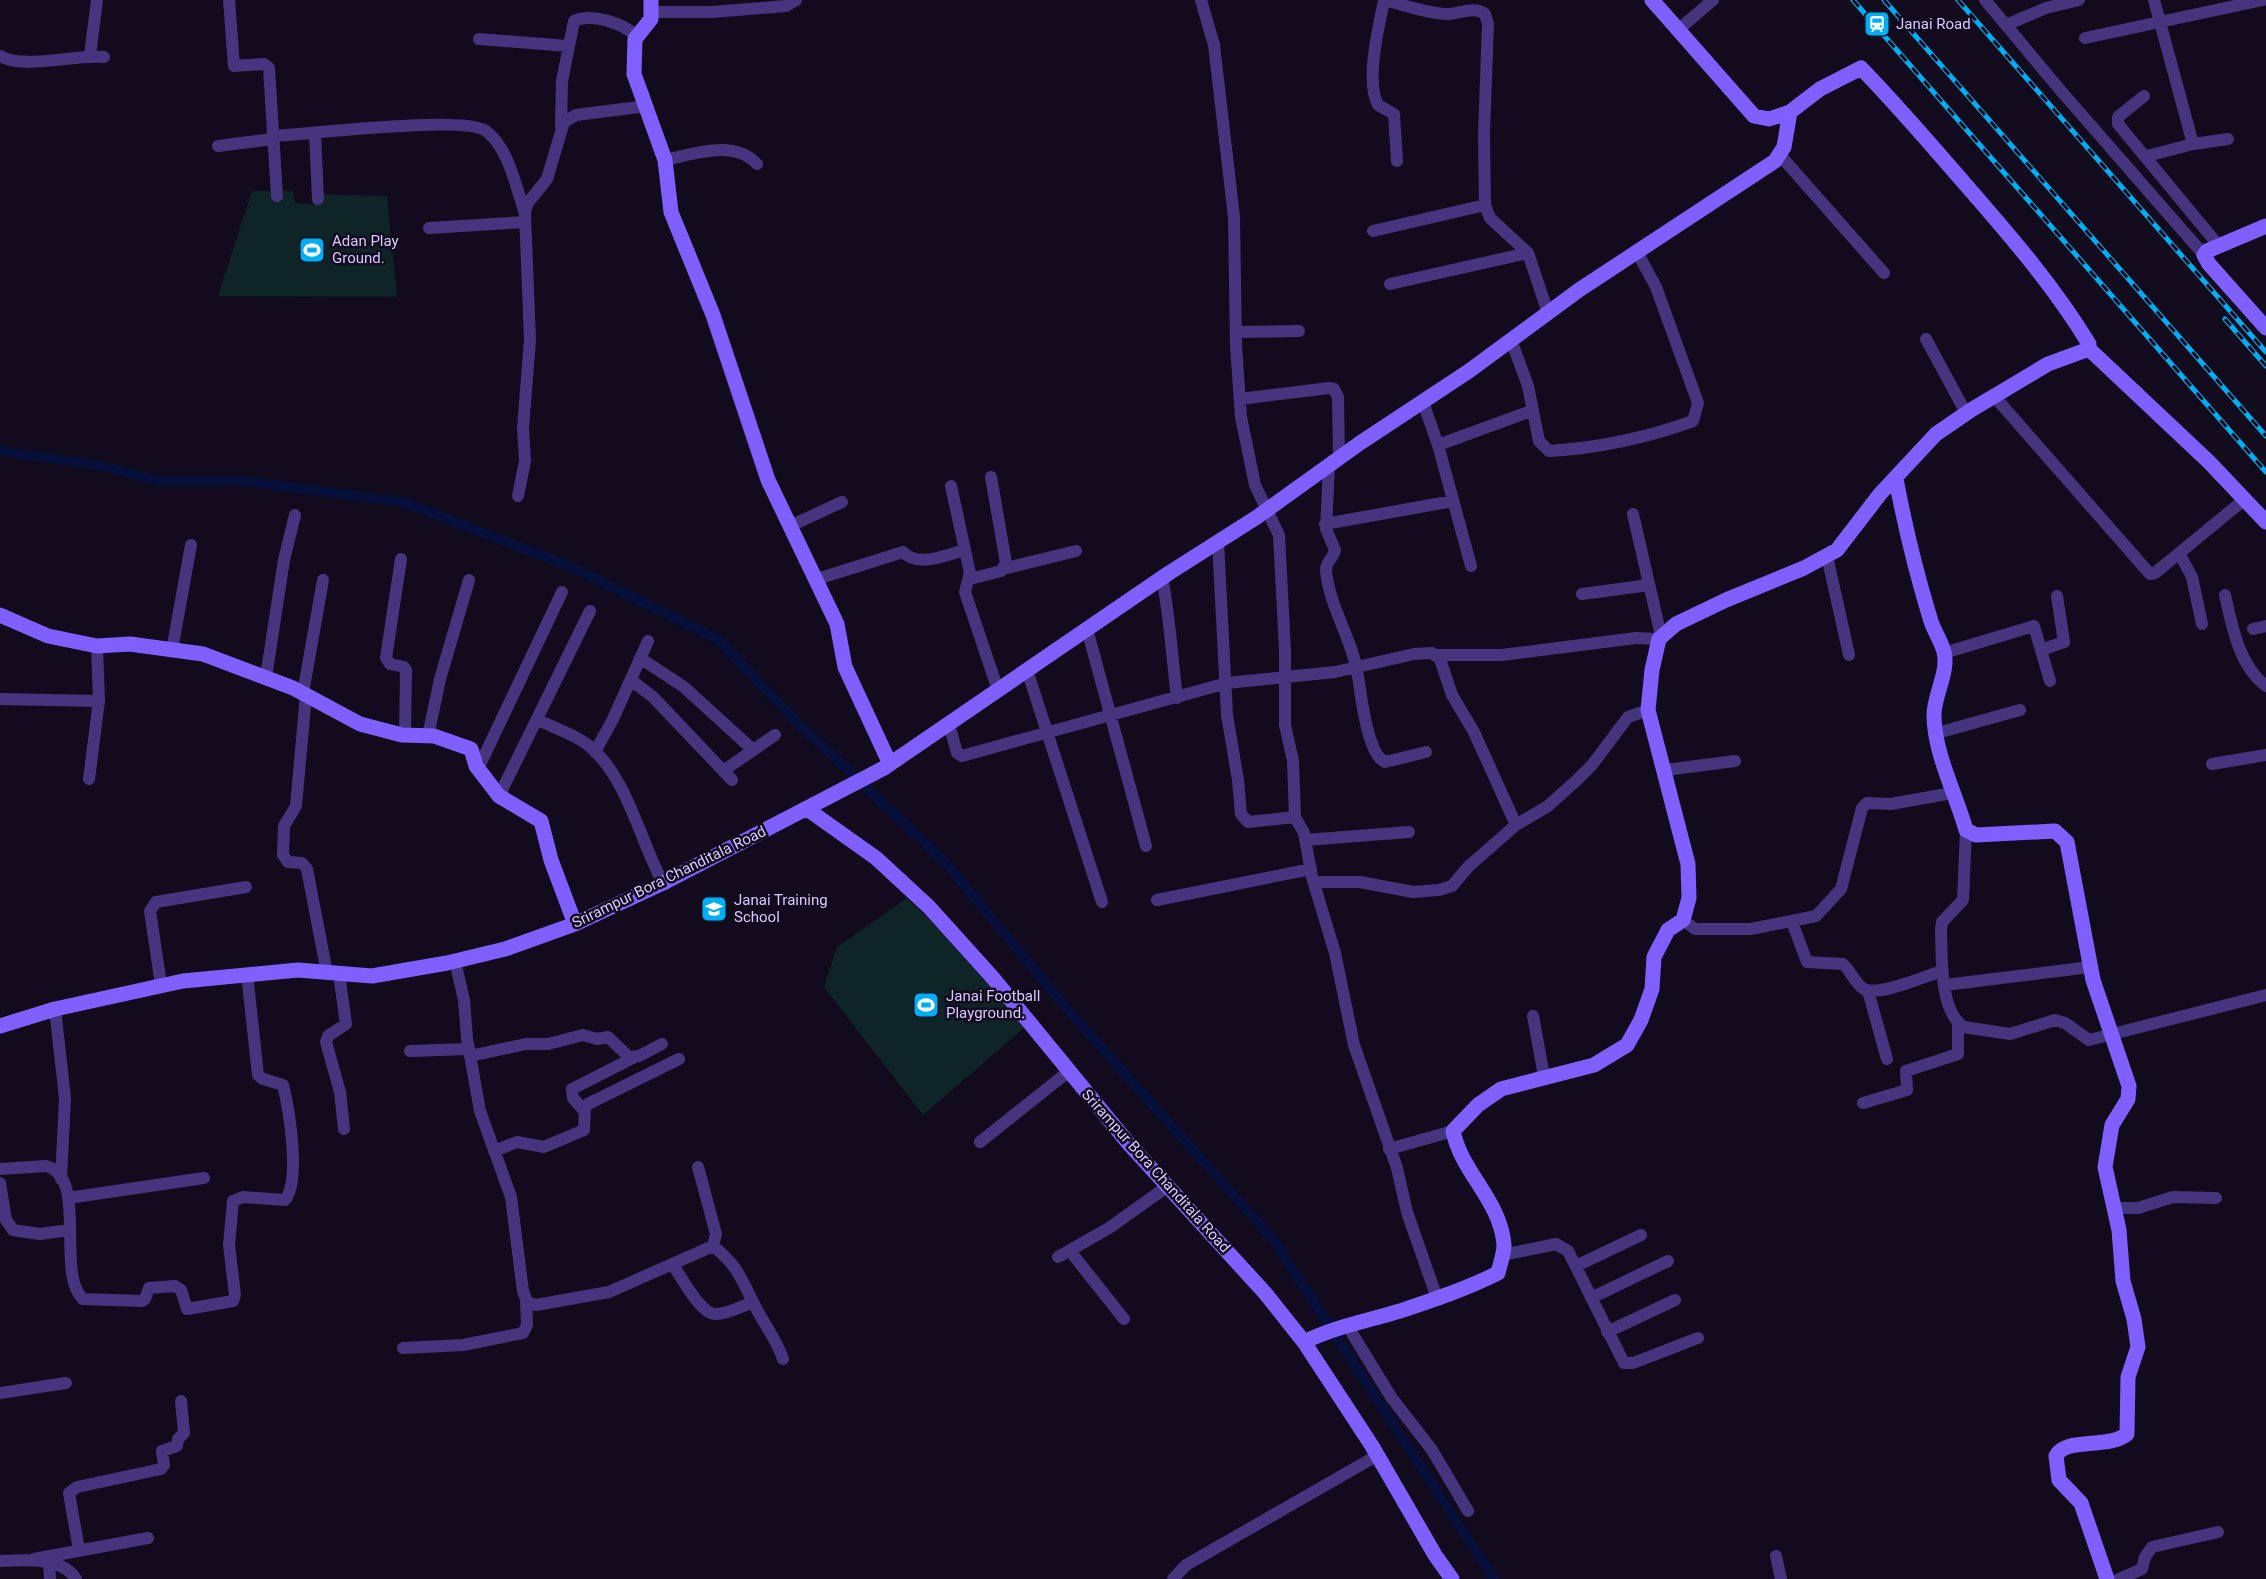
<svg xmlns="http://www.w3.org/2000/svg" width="2266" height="1579" font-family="Roboto,sans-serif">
<rect width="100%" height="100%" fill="#120b1d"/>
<!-- green -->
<path fill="#0e2427" d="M252 191H293L295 203 313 204 316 194 387 196 397 297 218 296Z
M907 898 990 977 1030 1023 923 1115 824 987 837 947Z"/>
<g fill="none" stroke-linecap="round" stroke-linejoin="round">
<!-- canal -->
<path stroke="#07103a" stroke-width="10" d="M0 451 103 466 159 481H245L403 502 569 566 717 639 800 725 945 862 1066 1008 1272 1238 1494 1579"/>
<!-- street -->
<path stroke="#45357e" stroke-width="12" d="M229 0 234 66 264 64 269 68 277 196
M1201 0 1214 45 1234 217 1236 346 1241 417 1255 485 1279 535 1285 650V725L1293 761 1295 817
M1384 0C1405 5 1428 14 1449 14 1461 13 1475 6 1485 14L1488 24 1484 134 1485 205 1490 218 1528 253 1548 313
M1384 0C1379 26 1365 81 1378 105L1394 114 1397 161
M1985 0 2061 91 2204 255
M2154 0 2193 144
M652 12H712L786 6 796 0
M2006 25 2046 8 2079 0
M1678 30 1713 0
M2085 38 2263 0
M479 39 568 46
M90 55 97 0
M0 56C23 70 76 54 104 57
M2144 96 2118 117V124L2219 246
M561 126 562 81 574 21C592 13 623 23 636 36
M315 134 318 199
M273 136C311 134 464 115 486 131 509 148 516 188 525 213
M218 146 273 139
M1779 154 1884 273
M2147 156 2193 144 2228 139
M665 160C694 154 734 139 757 164
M429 228 525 222
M1373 231 1485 205
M1390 284 1528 253
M1236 332 1299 331
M1926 339 1966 413
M1511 340 1528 386 1539 441 1549 451C1599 448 1646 438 1693 421L1698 403 1656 287 1637 252
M1994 396 2150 574 2155 573 2245 499
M1240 399 1329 388 1334 389 1338 397 1339 459
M1423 402 1438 445 1471 566
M1438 445 1531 411
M1329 466 1326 529 1335 550C1333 559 1326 561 1326 570 1329 607 1353 640 1358 676 1361 695 1367 754 1385 762L1426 752
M951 486 970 573 965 592 998 690
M518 496 525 461 523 428 530 340 525 214 527 204 547 179 564 122 576 115 647 106
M1633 514 1661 636
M1325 524 1453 501
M790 526 842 502
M1218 542 1227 715 1238 780 1241 814 1248 822 1295 817 1304 833 1312 877 1335 953 1354 1045 1397 1168 1407 1212 1437 1298
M2179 553 2192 577 2202 624
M1827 556 1849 655
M401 559 386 658 390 664 404 667 406 670 405 735
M1003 569 1076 551
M1162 578C1170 617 1172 658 1177 698
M970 579 1001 571 1006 563 991 477
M814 580 903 552C918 568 945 555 965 550
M1582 594 1649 585
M2225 595C2232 626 2239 666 2266 686
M1087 629 1146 846
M2253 629 2266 626
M172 650 191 545
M2041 650 2064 642 2057 596
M1944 653 2034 626 2050 681
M1435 655H1502L1636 638 1659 639
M640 658 684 687 752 749
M1027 670 1102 902
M266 677 284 560 295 515
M631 680 653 697 732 780
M303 693 323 580
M306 695 296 806 284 826 283 855 288 862 302 863 307 869 327 973
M0 699 99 701
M538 720C554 728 574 734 588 745 627 776 640 841 663 883
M949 724 957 753 962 756 1227 683 1335 672 1414 654 1432 653 1440 659 1452 695 1474 732 1516 825
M1937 733 2020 710
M428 736 440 679 469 580
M595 752 613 719 648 641
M2212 764 2266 755
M478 769 562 592
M1665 770 1735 761
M723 771 775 735
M89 779 99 701 97 646
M499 796 590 611
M1966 830 1963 900 1942 922 1941 929C1942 955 1939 1012 1964 1027L2010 1034 2055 1020 2065 1023 2089 1040 2266 995
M1305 840 1409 832
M1314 882H1360L1413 892 1439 890 1452 886 1469 866 1516 825 1548 806 1577 780 1592 765 1628 717 1648 710
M1157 900 1311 869
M1683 920 1695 929H1751L1816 916 1841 889 1862 808 1867 803 1891 804 1952 793
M1792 922 1807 962 1843 964C1850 970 1856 985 1864 989 1878 997 1926 976 1942 971
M455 961 464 1000 467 1038 480 1111 511 1197 523 1291 527 1302 536 1305 609 1292 713 1246 716 1234 698 1167
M339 974 346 1024 328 1036 326 1042 340 1092 344 1129
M161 985 150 911 156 902 246 887
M1945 985 2090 967
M1868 991 1887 1059
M55 1009 65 1098 61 1179
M1533 1016 1544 1076
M410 1051 469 1049
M470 1056 526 1044H548L583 1035 597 1039 608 1037 629 1057 639 1056 662 1044
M1863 1103 1907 1090 1906 1071 1958 1054V1024
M585 1112 573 1098 572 1089 635 1057
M980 1142 1068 1072
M1389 1149 1453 1131
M494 1151 517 1142 544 1147 584 1130 585 1108 588 1104 679 1059
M0 1169 46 1166C89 1177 55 1273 83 1299L142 1301 145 1299 149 1288 175 1286 181 1290 187 1309 233 1301 235 1295 229 1245 233 1201 243 1197 285 1200C301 1180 289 1109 283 1085L263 1079 258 1075 247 974
M0 1183 6 1220 13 1230 40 1234 69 1230
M68 1198 204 1178
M2113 1208H2138L2173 1197 2216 1198
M713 1246C737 1265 741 1278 754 1304 763 1323 776 1338 783 1359
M1070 1251 1124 1319
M1502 1255 1556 1244 1568 1251 1624 1363H1633L1698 1338
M1058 1257 1109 1228 1168 1186
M673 1265C682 1278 701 1315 716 1314 728 1314 742 1306 753 1302
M1576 1266 1641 1235
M1591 1298 1668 1261
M1347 1325 1391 1397 1432 1450 1468 1511
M1607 1332 1675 1300
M403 1348 463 1345 523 1333 527 1325 526 1299
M0 1393 66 1383
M79 1550 69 1493 77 1487 161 1469 164 1465 162 1451 177 1446 178 1439 184 1433 181 1401
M1776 1556 1781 1579
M34 1559 148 1538
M0 1561C23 1560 62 1556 76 1579
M49 1563 50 1579
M1173 1579 1186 1565 1378 1455
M2119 1579 2142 1569 2145 1557 2152 1547 2218 1532"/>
<!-- secondary -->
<path stroke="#805fff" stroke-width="15" d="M651 0V19L635 39 634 74 665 160 671 212 713 315 768 480 837 624 845 667 890 764
M1652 0 1754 116 1769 119 1790 112
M2266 226 2207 251 2204 255 2209 264 2266 328
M2089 349 2209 462 2266 522
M1896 479C1905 527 1916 572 1930 618 1933 630 1941 640 1944 652 1949 672 1934 695 1934 715 1934 753 1956 794 1966 830L1976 835 2055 831 2067 842 2093 980 2129 1086 2128 1099 2112 1125 2105 1167 2119 1230 2123 1281 2134 1319 2138 1347 2128 1377 2127 1434C2109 1449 2065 1437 2056 1456L2059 1480 2081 1503 2107 1579
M0 615 48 636 97 646 130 644 203 654 293 688 360 724 402 735 434 736 471 749 476 766 499 796 541 821 551 860 575 924
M807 809 876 858 929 907 993 978 1129 1144 1265 1293 1304 1342 1372 1446 1435 1555 1452 1579
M0 1026 55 1009 183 981 298 970 372 976 447 963 505 949 575 924 663 883 884 768 1169 573 1257 517 1360 443 1469 371 1579 290 1775 161 1784 147 1790 112 1820 89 1861 68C1895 103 1927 140 1959 177 2006 231 2052 283 2089 344V349L2048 364 1971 410 1936 434 1880 494 1837 550 1804 568 1726 600 1676 624 1659 639 1652 670 1648 710 1688 864 1689 898 1683 920 1668 930 1654 957 1652 989 1641 1020 1627 1045 1594 1065 1501 1089 1478 1105 1453 1131C1461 1172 1501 1201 1504 1245 1504 1254 1500 1264 1498 1273 1466 1289 1433 1300 1400 1311 1367 1321 1334 1327 1304 1342"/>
<!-- rail casing -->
<g stroke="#00aef3" stroke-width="5">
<path id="rail" d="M1853 0 2266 472
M1884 0 2266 436
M1958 0 2266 352
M2225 319 2266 366"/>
</g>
<!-- rail -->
<use href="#rail" stroke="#120b1d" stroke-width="3" stroke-dasharray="9" stroke-linecap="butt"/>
</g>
<!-- icons -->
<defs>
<g id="station-square" transform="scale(1.35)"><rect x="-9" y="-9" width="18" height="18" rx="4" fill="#00aef3" stroke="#120b1d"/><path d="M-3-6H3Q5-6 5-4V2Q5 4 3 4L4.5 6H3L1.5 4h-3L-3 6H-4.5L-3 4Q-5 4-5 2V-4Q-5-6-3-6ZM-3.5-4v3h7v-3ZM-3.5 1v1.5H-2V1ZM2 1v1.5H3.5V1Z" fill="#fff"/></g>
<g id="stadium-square" transform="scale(1.35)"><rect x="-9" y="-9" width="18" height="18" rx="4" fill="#00aef3" stroke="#120b1d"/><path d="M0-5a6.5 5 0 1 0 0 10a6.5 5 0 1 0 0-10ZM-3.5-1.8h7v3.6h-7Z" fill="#fff"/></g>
<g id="school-square" transform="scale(1.35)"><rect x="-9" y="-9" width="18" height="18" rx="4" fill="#00aef3" stroke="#120b1d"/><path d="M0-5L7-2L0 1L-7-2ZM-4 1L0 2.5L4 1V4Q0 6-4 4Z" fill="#fff"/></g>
</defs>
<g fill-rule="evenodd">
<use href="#station-square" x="1877" y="24"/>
<use href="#stadium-square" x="312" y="250"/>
<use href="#school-square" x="714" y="909"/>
<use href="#stadium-square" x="926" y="1005"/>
</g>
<g text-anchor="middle" stroke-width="5" stroke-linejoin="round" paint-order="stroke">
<!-- poi labels -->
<g font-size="15" fill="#d8c8ff" stroke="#120b1d" text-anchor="start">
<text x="1896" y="29">Janai Road</text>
<text x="332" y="246">Adan Play<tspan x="332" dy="17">Ground.</tspan></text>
<text x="734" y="905">Janai Training<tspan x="734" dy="17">School</tspan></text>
<text x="946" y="1001">Janai Football<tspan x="946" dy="17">Playground.</tspan></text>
</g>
<!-- street labels -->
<g font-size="15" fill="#d8c8ff" stroke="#120b1d">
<text transform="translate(669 877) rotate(-26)" y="5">Srirampur Bora Chanditala Road</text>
<text transform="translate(1156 1171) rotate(48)" y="5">Srirampur Bora Chanditala Road</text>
</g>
</g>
</svg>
